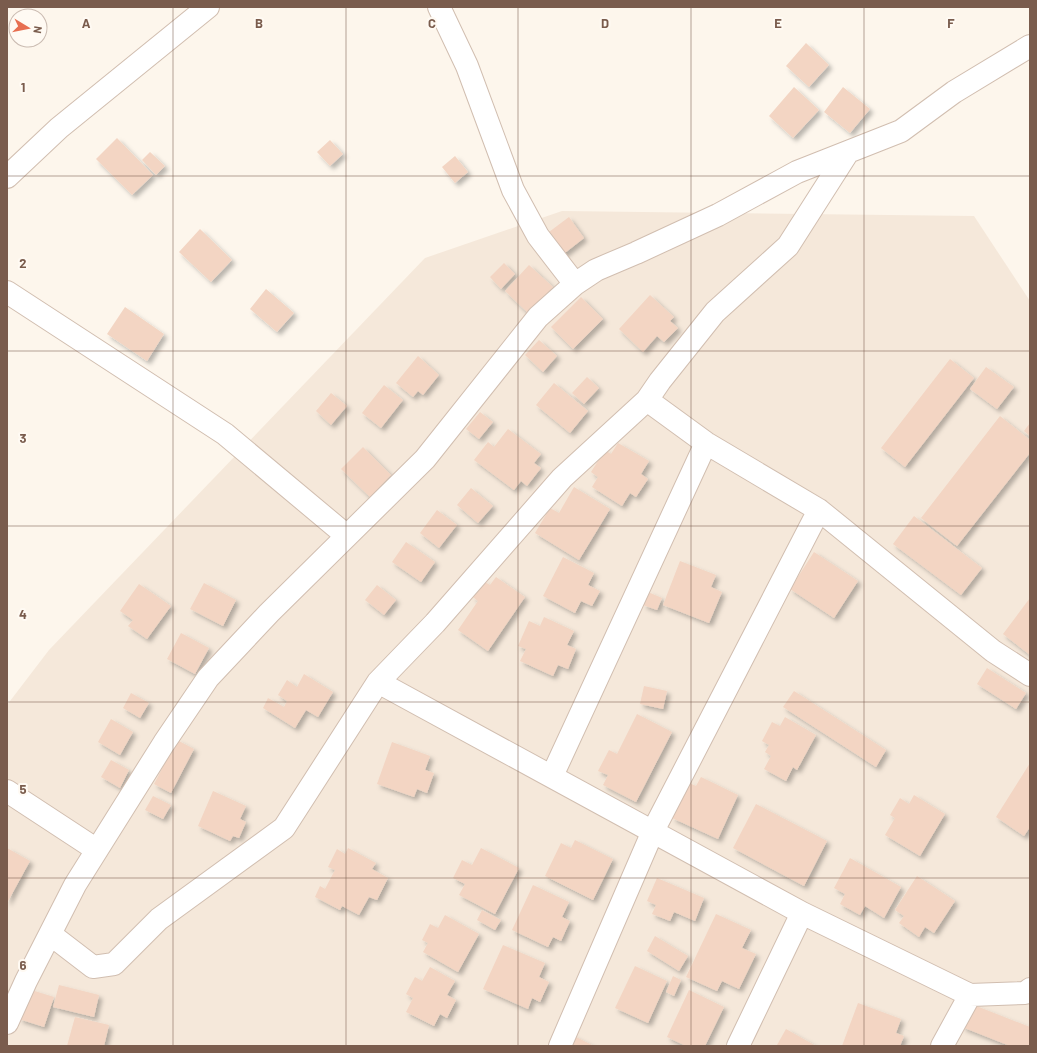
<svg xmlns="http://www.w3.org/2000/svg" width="1037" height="1053" font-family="Barlow,sans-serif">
<defs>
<filter id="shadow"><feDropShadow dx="3.5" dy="3.5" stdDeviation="2" flood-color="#0004"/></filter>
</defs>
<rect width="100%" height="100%" fill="#fdf6ec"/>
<!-- residential -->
<path fill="#f5e8da" d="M562 211 974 216 1030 301V1046H7V705L49 650 425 258Z"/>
<!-- building -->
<path fill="#f3d5c3" filter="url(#shadow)" d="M806 43 829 65 809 87 786 66Z
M794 87 819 110 793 138 769 116Z
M843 87 870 109 850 133 824 112Z
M117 138 153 175 132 195 96 159Z
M330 140 343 154 330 166 317 152Z
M150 152 165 166 156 175 142 160Z
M455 156 468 172 455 183 442 167Z
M569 217 584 238 561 256 545 235Z
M200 229 232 260 211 282 179 252Z
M504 263 515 274 501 289 490 277Z
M529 265 553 287 528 313 505 291Z
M266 289 294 313 277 332 250 309Z
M650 295 674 317 670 321 678 328 664 342 657 336 643 352 619 329Z
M581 297 603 319 573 349 551 327Z
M125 307 164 334 147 361 107 334Z
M539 340 557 356 543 372 525 355Z
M418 356 439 375 423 395 418 391 413 397 396 383Z
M950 359 974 378 905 467 881 448Z
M986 367 1014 387 997 409 970 389Z
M587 377 599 388 584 404 572 393Z
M554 383 588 411 570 433 536 405Z
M384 385 403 400 381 428 362 413Z
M331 393 347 406 331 425 316 411Z
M480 412 493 422 479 439 466 429Z
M1000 416 1030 440V453L957 546 921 518Z
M1030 423V436L1024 431Z
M508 429 541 454 534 463 541 468 527 486 521 481 514 490 474 460 488 442 494 447Z
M618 443 649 461 641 474 648 479 636 497 630 493 622 506 592 487 598 477 591 472 605 450 611 454Z
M363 447 391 475 370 497 341 469Z
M574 487 610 509 579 560 535 533 550 508 559 513Z
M471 488 493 506 478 523 457 505Z
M437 510 457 525 439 548 420 533Z
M914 516 982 568 961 595 893 544Z
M406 542 435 562 421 582 392 562Z
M814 552 858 581 834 618 790 589Z
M563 557 594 573 588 585 600 591 592 606 581 601 575 613 543 596Z
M680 561 716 575 711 587 722 592 709 623 663 605Z
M496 577 525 597 488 651 458 630 478 601 473 597 483 581 490 585Z
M204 583 236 600 223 626 190 609Z
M139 584 171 606 147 639 128 626 133 620 120 611Z
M377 585 396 600 384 615 365 600Z
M648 592 662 598 657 610 643 605Z
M1030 598V655L1003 634Z
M544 617 574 631 567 645 576 649 568 669 558 665 553 676 520 661 526 649 518 646 529 621 540 626Z
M181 633 209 648 195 674 167 659Z
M987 668 1026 693 1016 709 977 684Z
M304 674 333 692 318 717 306 710 295 728 263 708 268 698 284 707 287 701 278 695 287 680 297 687Z
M644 686 667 691 663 709 640 704Z
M794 691 886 750 876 767 783 707Z
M131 693 149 703 140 718 123 708Z
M637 714 672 732 636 802 603 785 608 775 598 771 609 750 617 754Z
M785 717 816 735 797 770 793 767 786 781 764 769 771 756 765 752 769 745 762 741 772 722 780 726Z
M111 719 133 732 120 755 98 742Z
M177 740 194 749 171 793 154 784Z
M392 742 430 756 425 770 434 773 427 793 417 789 414 797 377 784Z
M111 760 129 770 120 788 101 777Z
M1030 763V827L1024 836 996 817Z
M701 777 738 795 718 839 672 818 689 783 696 786Z
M213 791 246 806 240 819 246 822 239 838 233 836 230 841 198 826Z
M914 795 945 814 920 856 885 835 895 818 890 815 900 798 909 804Z
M153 796 171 805 163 819 145 810Z
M756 804 827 841 804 886 733 848Z
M575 840 613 859 593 900 545 876 561 843 571 848Z
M7 848 30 861 7 903Z
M348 848 376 863 372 869 388 878 377 900 369 897 359 915 342 906 340 910 315 897 320 886 325 889 335 870 328 867 337 849 345 854Z
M481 848 519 868 495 914 459 895 465 884 453 878 462 860 472 865Z
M850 858 901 887 884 918 865 906 860 915 840 904 845 894 834 888Z
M917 876 955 901 934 933 925 927 919 937 899 923 904 916 895 910Z
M657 878 704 898 695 921 674 912 670 921 652 914 656 905 647 901Z
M533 885 569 902 562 917 570 921 561 941 553 937 548 947 512 930Z
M482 910 501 920 495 930 477 920Z
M716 914 751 930 742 948 756 954 739 989 722 981 717 991 686 977Z
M445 915 479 934 458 972 423 952 428 943 422 940 430 924 438 928Z
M655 936 688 956 679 971 647 951Z
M503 945 545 963 539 977 549 982 540 1002 532 998 528 1009 483 989Z
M635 966 667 981 648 1023 615 1008Z
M430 967 455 981 447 995 456 1000 447 1018 440 1014 434 1026 406 1012 413 998 406 994 415 977 422 981Z
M673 976 681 980 674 996 666 992Z
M59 985 99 995 94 1017 53 1007Z
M28 989 54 997 44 1027 19 1019Z
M689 990 724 1007 705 1046H686L667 1037Z
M858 1003 901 1019 896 1033 904 1036 900 1046H842Z
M971 1004 1030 1027V1046H1010L962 1027Z
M75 1017 109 1025 104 1046H67Z
M786 1029 816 1046H778L777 1045Z
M572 1035 594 1046H567Z"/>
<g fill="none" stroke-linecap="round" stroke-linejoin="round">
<!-- minor casing -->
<g stroke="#d1beb0" stroke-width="24">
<path id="minor" d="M439 7 467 66 513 190 538 236 575 284
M7 177 59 128 208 7
M7 292 225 434 347 536
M647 400 706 443 819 510 993 651 1030 675
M378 682 802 913 970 995
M552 776 706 443
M7 791 97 850
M50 934 93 967 114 964 159 919 284 828 378 682 435 623 562 478 647 400 660 381 715 312 788 246 848 152
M7 1023 26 981 75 885 164 743 208 678 269 613 425 459 538 317 575 284 596 270 636 253 718 215 797 172 901 131 954 92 1030 46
M560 1046 653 831 819 510
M738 1046 802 913
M942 1046 970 995 1025 993 1030 989"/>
</g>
<!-- minor -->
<use href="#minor" stroke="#fff" stroke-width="22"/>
</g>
<!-- grid -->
<path fill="none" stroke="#7a5c4d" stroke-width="1" stroke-opacity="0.55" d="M173 7V1046M346 7V1046M518 7V1046M691 7V1046M864 7V1046M7 176H1030M7 351H1030M7 526H1030M7 702H1030M7 878H1030"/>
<g font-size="13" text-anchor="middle" font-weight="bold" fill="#7a5c4d" stroke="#fffaf3" stroke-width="4" stroke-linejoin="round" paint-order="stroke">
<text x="86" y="28">A</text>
<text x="259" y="28">B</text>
<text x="432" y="28">C</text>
<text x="605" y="28">D</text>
<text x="778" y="28">E</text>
<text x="951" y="28">F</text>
<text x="23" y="92">1</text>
<text x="23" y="268">2</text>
<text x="23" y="443">3</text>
<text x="23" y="619">4</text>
<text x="23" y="794">5</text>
<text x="23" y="970">6</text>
</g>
<!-- border -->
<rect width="1037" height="1053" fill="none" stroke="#7a5c4d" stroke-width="16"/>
<!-- north arrow -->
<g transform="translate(28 28) rotate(100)"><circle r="19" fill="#fffaf3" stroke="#cabbb1"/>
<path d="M0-3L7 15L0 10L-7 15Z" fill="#e76f51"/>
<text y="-6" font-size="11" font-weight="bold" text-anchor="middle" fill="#7a5c4d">N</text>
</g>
</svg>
